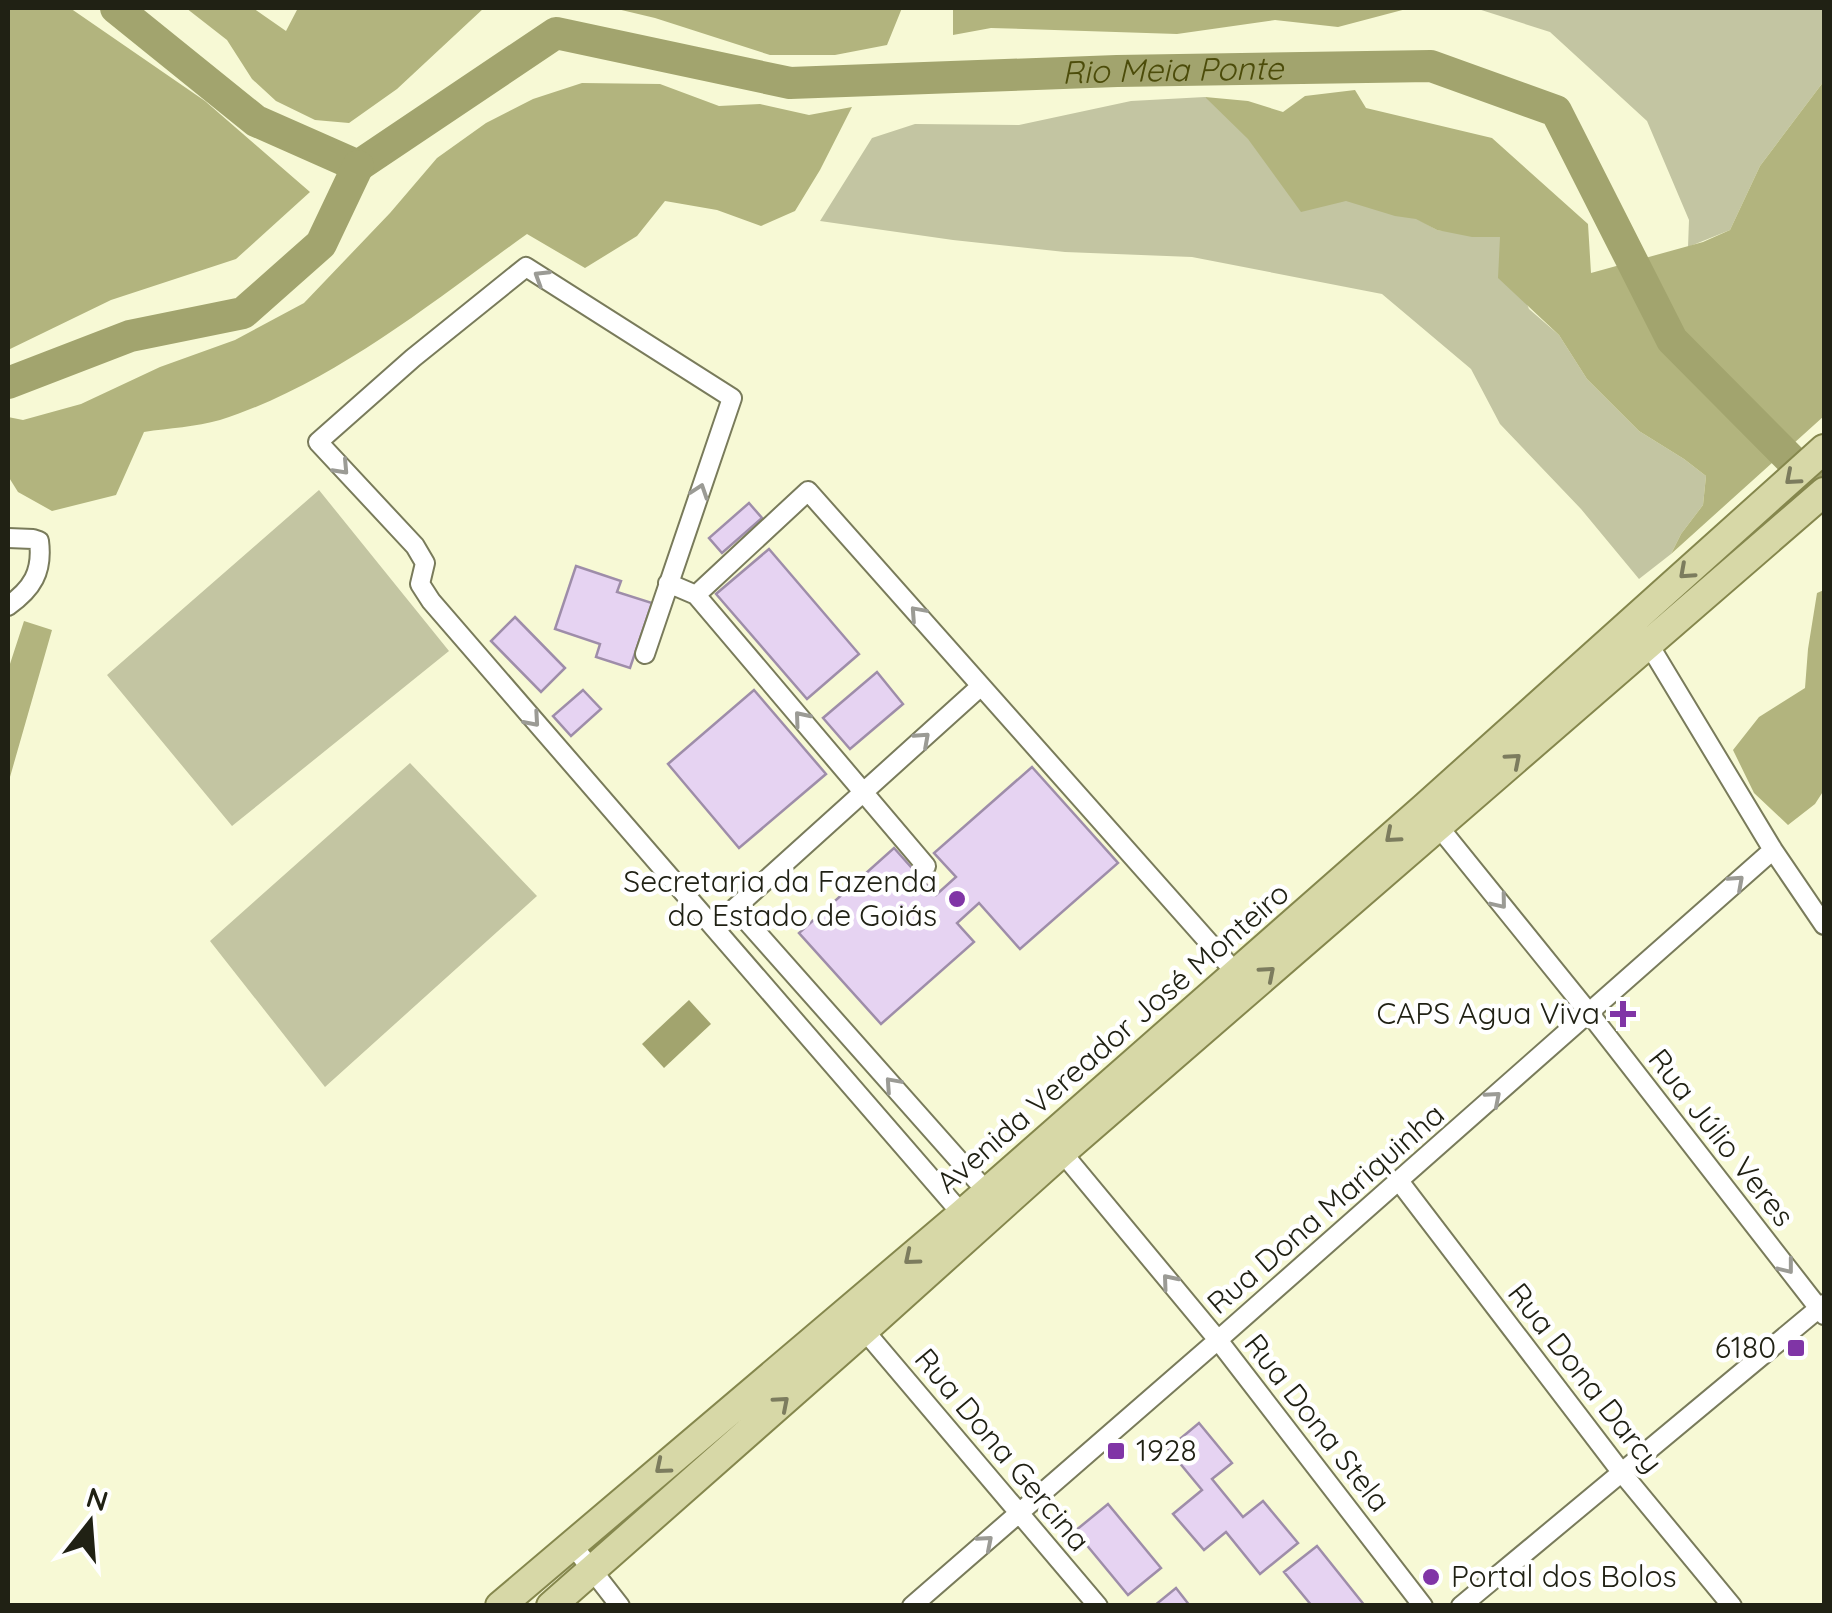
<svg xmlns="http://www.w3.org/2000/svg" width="1832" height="1613" font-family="Quicksand,sans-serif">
<rect width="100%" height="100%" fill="#f7f9d5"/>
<!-- green -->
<path fill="#c3c5a2" d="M1475 8H1824V81L1760 166 1730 230 1688 247 1689 220 1647 121 1550 32Z
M1205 97 1437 230 1500 237 1529 309 1559 335 1587 379 1639 431 1684 459 1706 476 1703 505 1681 534 1671 554 1639 579 1581 509 1500 424 1471 369 1382 294 1192 257 1065 252 953 240 820 221 872 138 915 124 1019 125 1131 101Z
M319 490 449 651 232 826 107 675Z
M410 763 537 896 325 1087 210 941Z"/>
<!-- forest -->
<path fill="#b2b47e" d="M8 8H70L205 101 310 192 236 259 111 300 8 350Z
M186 8H253L286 31 298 8H484L397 89 349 123 315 120 276 101 252 79 227 40Z
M613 8H902L887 45 835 55H770L655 18Z
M953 8H1410L1338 27 1275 20 1177 34 991 28 953 35Z
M1824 81V416L1671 554 1681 534 1703 505 1706 476 1684 459 1639 431 1587 379 1559 335 1498 278 1500 237H1472L1437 230 1416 219 1395 216 1346 201 1301 212 1248 139 1205 97 1248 101 1283 112 1305 96 1355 90 1366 108 1492 138 1588 224 1591 273 1703 242 1730 230 1760 166Z
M582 83 660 84 719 106 760 104 809 115 852 107 820 170 795 211 761 226 717 210 665 201 637 236 585 268 527 234C432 302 333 384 220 420 196 427 169 428 144 432L116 495 52 511 18 492 8 476V417L23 420 81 404 160 367 235 340 304 303 390 213 437 158 486 123 533 99Z
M1824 590V790L1815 804 1788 825 1754 793 1733 750 1759 717 1805 688 1808 649 1817 593Z
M24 621 52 630 8 784V670Z"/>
<!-- water -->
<path fill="#a2a46e" d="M689 1000 711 1024 664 1068 642 1044Z"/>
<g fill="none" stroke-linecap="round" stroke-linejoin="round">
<!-- river -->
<g stroke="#a2a46e" stroke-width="32">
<path id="s1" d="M116 8 256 121 358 166 556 33 790 83 1117 71 1431 66 1556 111 1672 340 1824 493"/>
<path d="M8 383 130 336 243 313 321 244 358 166"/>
</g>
</g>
<!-- building -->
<path fill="#e6d3f2" stroke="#9e8da9" stroke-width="2.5" d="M749 503 762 518 722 553 709 538Z
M769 549 859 654 807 699 716 594Z
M576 566 621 581 617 592 652 603 630 668 596 657 600 644 555 629Z
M515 617 565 668 541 692 491 641Z
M877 672 903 704 850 749 823 718Z
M583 690 601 709 571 736 553 716Z
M754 690 826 774 739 848 668 764Z
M1032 767 1118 863 1020 949 979 903 957 923 974 942 881 1024 799 933 894 848 936 895 956 877 934 853Z
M1199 1423 1232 1463 1212 1479 1243 1517 1263 1501 1298 1543 1260 1574 1226 1532 1204 1550 1173 1514 1202 1490 1168 1449Z
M1108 1504 1161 1568 1128 1595 1075 1531Z
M1317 1546 1365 1606H1312L1284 1572Z
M1176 1588 1190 1606H1154Z"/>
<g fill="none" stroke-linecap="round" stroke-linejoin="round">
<!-- minor casing -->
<g stroke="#797b5b" stroke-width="22">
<path id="minor" d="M8 538 33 539 39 541C43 572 32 589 8 606
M668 583 696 595 926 866
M696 595 808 491 1236 973
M1648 643 1773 850 1824 925
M645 654 732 398 526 267 413 358 318 442 415 546 425 563 420 584 431 601 962 1214
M981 686 735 908 987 1192
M1434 821 1590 1014 1824 1315
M1056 1145 1218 1340 1423 1606
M1399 1181 1622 1473 1732 1606
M864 1330 1098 1606
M571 1543 620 1606
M912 1606 1218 1340 1773 850
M1461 1606 1824 1304"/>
</g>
<!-- primary casing -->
<g stroke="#85874d" stroke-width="32">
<path id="primary" d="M500 1606 962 1214 1424 808 1824 449
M551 1606 864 1330 1062 1152 1824 492"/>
</g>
<!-- minor -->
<use href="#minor" stroke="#fff" stroke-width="18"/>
<!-- primary -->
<use href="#primary" stroke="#d7d8a7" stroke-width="28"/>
</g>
<!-- one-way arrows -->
<defs><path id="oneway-chevron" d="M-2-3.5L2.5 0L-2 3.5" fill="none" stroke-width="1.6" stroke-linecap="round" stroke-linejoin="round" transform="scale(2.5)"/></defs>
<g stroke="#9b9b95">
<use href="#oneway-chevron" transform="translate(541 277) rotate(-148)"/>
<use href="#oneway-chevron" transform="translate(342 468) rotate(47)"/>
<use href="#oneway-chevron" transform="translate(700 491) rotate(-71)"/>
<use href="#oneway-chevron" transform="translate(917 613) rotate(-132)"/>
<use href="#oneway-chevron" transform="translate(801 718) rotate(-130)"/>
<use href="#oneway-chevron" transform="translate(533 720) rotate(49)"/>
<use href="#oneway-chevron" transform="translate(923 739) rotate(-42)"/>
<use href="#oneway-chevron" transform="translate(1737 882) rotate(-42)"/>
<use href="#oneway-chevron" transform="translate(1500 902) rotate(51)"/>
<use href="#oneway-chevron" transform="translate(892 1084) rotate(-132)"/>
<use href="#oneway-chevron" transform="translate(1494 1098) rotate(-41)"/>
<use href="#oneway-chevron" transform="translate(1787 1267) rotate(52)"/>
<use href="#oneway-chevron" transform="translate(1169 1281) rotate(-130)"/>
<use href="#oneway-chevron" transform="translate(986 1542) rotate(-41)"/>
</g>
<g stroke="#7c7c5e">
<use href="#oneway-chevron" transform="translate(1792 478) rotate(139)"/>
<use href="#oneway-chevron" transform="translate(1686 572) rotate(138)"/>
<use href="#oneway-chevron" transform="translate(1514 760) rotate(-41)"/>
<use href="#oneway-chevron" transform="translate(1392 836) rotate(139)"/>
<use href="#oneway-chevron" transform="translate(1268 973) rotate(-41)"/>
<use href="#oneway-chevron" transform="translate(911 1258) rotate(140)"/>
<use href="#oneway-chevron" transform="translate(782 1403) rotate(-41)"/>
<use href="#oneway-chevron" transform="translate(662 1467) rotate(140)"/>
</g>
<!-- markers -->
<g fill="#8035a6" stroke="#fff" stroke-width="4">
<circle cx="957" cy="899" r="10"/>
<path d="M1618 999h10v10h10v10h-10v10h-10v-10h-10v-10h10z"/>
<rect x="1786" y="1338" width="20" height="20" rx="5"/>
<rect x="1106" y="1441" width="20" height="20" rx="5"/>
<circle cx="1431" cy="1577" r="10"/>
</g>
<g text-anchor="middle" stroke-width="9" stroke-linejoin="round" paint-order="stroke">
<!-- poi labels -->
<g font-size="30" fill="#202114" stroke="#fff" text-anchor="end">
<text x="937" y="892">Secretaria da Fazenda<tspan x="937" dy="34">do Estado de Goiás</tspan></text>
<text x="1600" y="1024">CAPS Agua Viva</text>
<text x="1776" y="1358">6180</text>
<text x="1136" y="1461" text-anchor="start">1928</text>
<text x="1451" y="1587" text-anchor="start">Portal dos Bolos</text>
</g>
<!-- street labels -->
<g font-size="30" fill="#202114" stroke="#fff">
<text transform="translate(1113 1038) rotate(-41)" y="10">Avenida Vereador José Monteiro</text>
<text transform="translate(1721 1138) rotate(52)" y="10">Rua Júlio Veres</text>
<text transform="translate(1326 1209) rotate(-41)" y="10">Rua Dona Mariquinha</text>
<text transform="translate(1585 1378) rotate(52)" y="10">Rua Dona Darcy</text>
<text transform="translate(1317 1423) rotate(52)" y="10">Rua Dona Stela</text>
<text transform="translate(1002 1450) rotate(50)" y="10">Rua Dona Gercina</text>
</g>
<!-- water labels -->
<g font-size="32" font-style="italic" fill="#4c4c0a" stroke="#fff">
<text dy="11" stroke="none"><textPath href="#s1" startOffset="1152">Rio Meia Ponte</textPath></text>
</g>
</g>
<!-- border -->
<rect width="1832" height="1613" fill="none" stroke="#202114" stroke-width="20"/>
<!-- north arrow -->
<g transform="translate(90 1523) rotate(17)" stroke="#ffffff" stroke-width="8" paint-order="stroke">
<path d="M0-8L18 38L0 25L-18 38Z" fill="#202114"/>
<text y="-15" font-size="28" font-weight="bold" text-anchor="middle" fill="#202114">N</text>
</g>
</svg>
